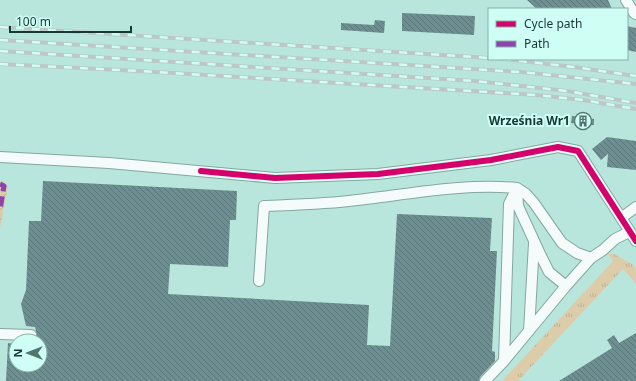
<svg xmlns="http://www.w3.org/2000/svg" width="636" height="381" font-family="'Noto Sans',sans-serif">
<defs>
<pattern id="grass-tufts" width="24" height="20" patternUnits="userSpaceOnUse"><rect width="24" height="20" fill="#dcccaa"/><path d="M3 7l-1-3M5 7V3M7 7l1-3M15 17l-1-3M17 17v-4M19 17l1-3" fill="none" stroke="#bcb093"/></pattern>
<pattern id="garden-furrows" width="10" height="10" patternUnits="userSpaceOnUse"><rect width="10" height="10" fill="#dcccaa"/><path d="M-1 1l2-2M0 10L10 0M9 11l2-2" fill="none" stroke="#bcb093"/></pattern>
<pattern id="building-back-hatch" width="6" height="6" patternUnits="userSpaceOnUse"><rect width="6" height="6" fill="#6d8f92"/><path d="M-1 5l2 2M0 0l6 6M5-1l2 2" fill="none" stroke="#597678"/></pattern>
</defs>
<rect width="100%" height="100%" fill="#b9e6dc"/>
<!-- grass -->
<path fill="url(#grass-tufts)" d="M608 254H614L632 264 636 269V284L623 269 518 381H502L613 261Z"/>
<!-- garden -->
<path fill="url(#garden-furrows)" d="M0 181H2L8 186 0 228Z"/>
<!-- building -->
<path fill="url(#building-back-hatch)" d="M527 0H608L612 9H537Z
M402 13 475 16 474 35 402 31Z
M375 20 385 21 384 33 341 30V23L374 25Z
M627 26 636 28V52L627 50Z
M572 116 594 119V125L571 123Z
M607 137 636 141V170L607 167 608 154 601 160 592 149Z
M43 181 237 191 236 220H230L228 267 170 264 168 294 369 305 367 345 390 346 397 214 492 218 490 251H497L492 351 495 352V361L480 377 479 381H6L8 343 16 344V365H40V341H35L37 336 35 327 26 326 21 304 26 290 29 221H41Z
M636 333V381H559L612 348 607 340 614 335 619 343Z"/>
<g fill="none" stroke-linecap="round" stroke-linejoin="round">
<!-- minor casing -->
<g stroke="#84a7a0" stroke-width="12">
<path id="minor" d="M626 0 634 13 636 14
M0 157 109 163 275 178 378 174 491 160 558 147 578 151 636 241
M621 218 636 207
M259 281 264 206C292 205 321 204 349 201 405 195 461 183 517 188L518 206 541 256 549 272 566 286
M529 331 534 243
M0 334 31 335
M504 361 509 204 517 188 526 194 534 203 562 243 577 253 591 258
M485 381 504 361 566 286 591 258 603 250 615 239 629 232"/>
</g>
<!-- minor -->
<use href="#minor" stroke="#f4fbfa" stroke-width="10"/>
<!-- rail casing -->
<g stroke="#bcc8c6" stroke-width="4">
<path id="rail" d="M0 27 489 58
M0 40 521 72 636 84
M0 51 475 81 567 91 636 103
M503 59 574 67 636 76
M0 64 139 71 537 95 583 100 636 109"/>
</g>
<!-- rail -->
<use href="#rail" stroke="#cffef4" stroke-width="2.5" stroke-dasharray="8" stroke-linecap="butt"/>
<!-- quiet -->
<path stroke="#8e44ad" stroke-width="5" stroke-dasharray="10 5" stroke-linecap="butt" d="M0 184 4 186 0 210"/>
<!-- cycleway casing -->
<g stroke="#cffef4" stroke-width="8">
<path id="cycleway" d="M201 171 275 178 378 174 491 160 558 147 578 151 636 241"/>
</g>
<!-- cycleway -->
<use href="#cycleway" stroke="#d6006c" stroke-width="6"/>
</g>
<!-- icons -->
<defs>
<g id="building-ring" transform="scale(0.9)"><circle r="9.5" fill="#cffef4" stroke="#50766e" stroke-width="1.5"/><path d="M-4-6H4V6H1V3H-1V6H-4ZM-2.5-4.3h1.7v1.8h-1.7ZM.8-4.3h1.7v1.8H.8ZM-2.5-1h1.7V.8h-1.7ZM.8-1h1.7V.8H.8Z" fill="#50766e"/></g>
</defs>
<g fill-rule="evenodd">
<use href="#building-ring" x="583" y="121"/>
</g>
<g text-anchor="middle" stroke-width="4" stroke-linejoin="round" paint-order="stroke">
<!-- poi labels -->
<g font-size="12" font-weight="bold" fill="#173933" stroke="#cffef4" text-anchor="end">
<text x="570" y="125">Września Wr1</text>
</g>
</g>
<!-- legend -->
<rect x="488" y="8" width="140" height="52" fill="#cffef4" stroke="#85afa7"/>
<rect x="496" y="21" width="20" height="6" fill="#d6006c" stroke="#85afa7"/>
<text x="524" y="28" font-size="12" fill="#173933">Cycle path</text>
<rect x="496" y="41" width="20" height="6" fill="#8e44ad" stroke="#85afa7"/>
<text x="524" y="48" font-size="12" fill="#173933">Path</text>
<!-- north arrow -->
<g transform="translate(28 353) rotate(270)"><circle r="19" fill="#cffef4" stroke="#85afa7"/>
<path d="M0-3L7 15L0 10L-7 15Z" fill="#50766e"/>
<text y="-6" font-size="11" font-weight="bold" text-anchor="middle" fill="#173933">N</text>
</g>
<!-- scale -->
<path d="M10 26v6h121v-6" fill="none" stroke="#173933" stroke-width="2"/>
<text x="16" y="26" font-size="12" fill="#173933" stroke="#cffef4" stroke-width="3" paint-order="stroke">100 m</text>
</svg>
